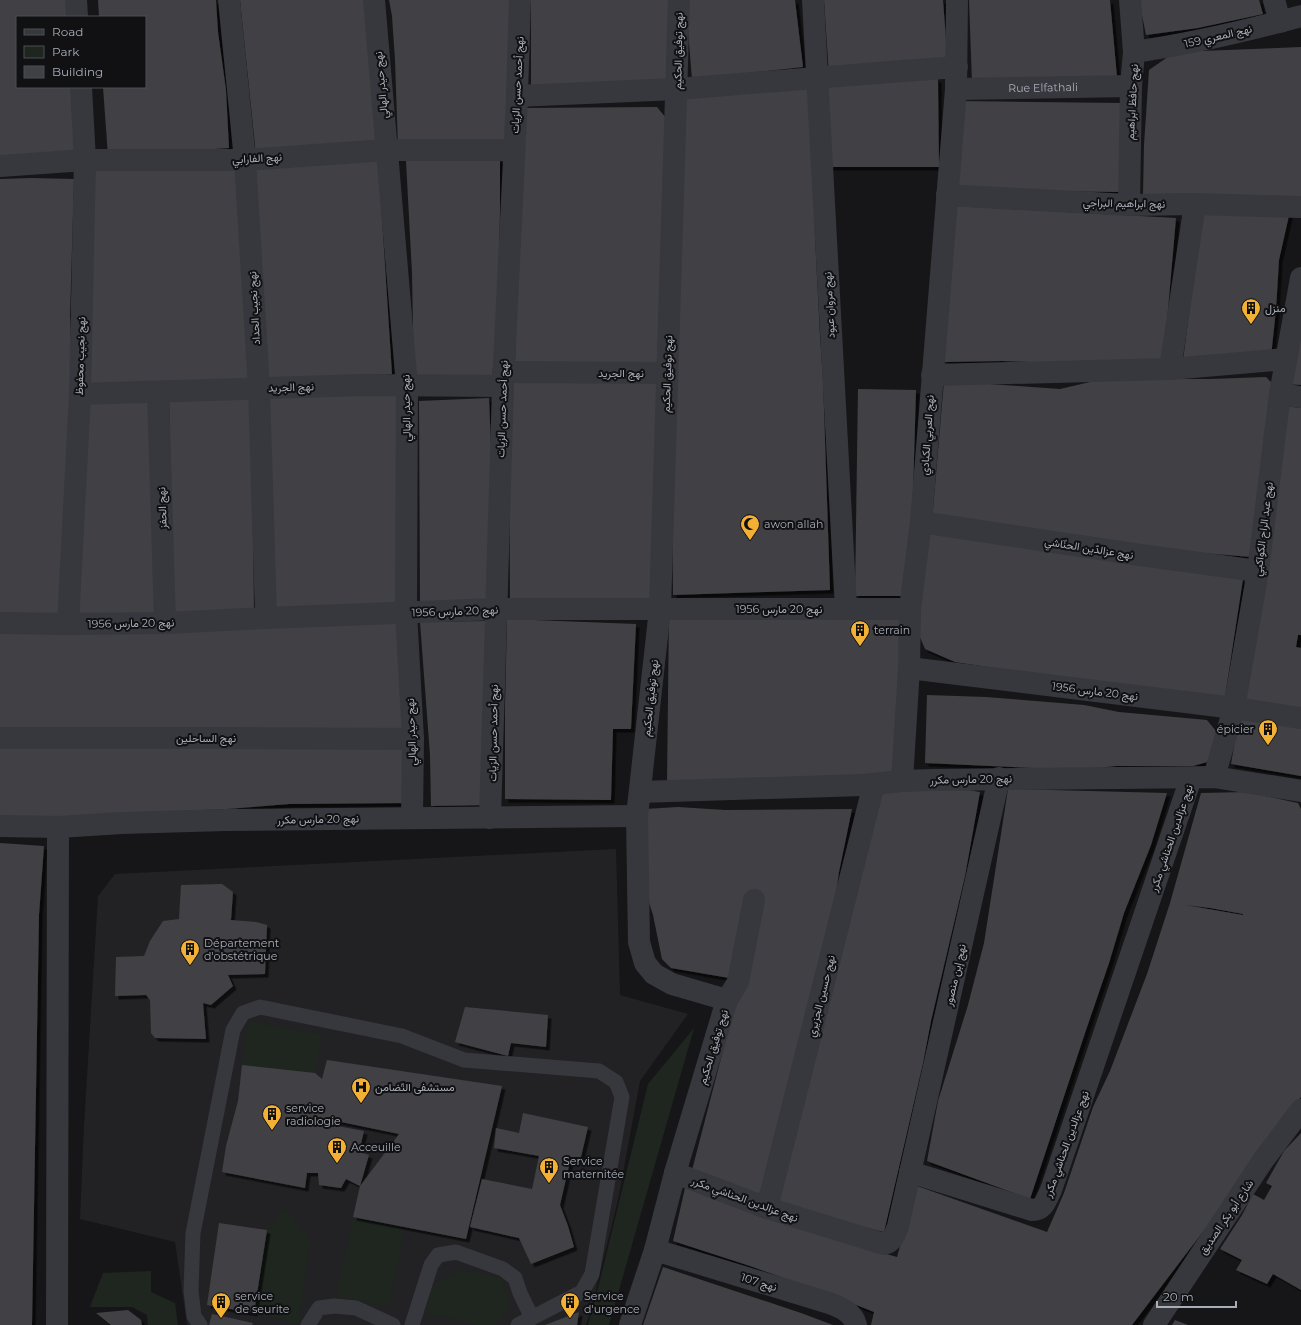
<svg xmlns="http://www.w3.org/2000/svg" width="1301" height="1325" font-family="Montserrat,Vazirmatn,sans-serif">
<defs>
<filter id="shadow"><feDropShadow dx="3.5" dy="3.5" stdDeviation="0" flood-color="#0009"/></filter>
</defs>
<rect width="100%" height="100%" fill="#161618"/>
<!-- built -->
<path fill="#222225" d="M616 849 620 995 688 1014 640 1081 618 1200 591 1310 586 1325H187L175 1242 80 1219 84 1126 98 896 115 874Z"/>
<!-- green -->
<path fill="#1e261f" d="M248 1021 323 1035 315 1073 242 1065Z
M694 1028 609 1325H588L601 1276 648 1084Z
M284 1208 310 1240 299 1324 254 1313 267 1230Z
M353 1217 405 1228 388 1307 336 1296Z
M461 1270 501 1277 511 1305 496 1325H476L456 1319 425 1314 431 1286Z
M151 1271V1292L175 1303 178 1325H148L147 1315 132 1307H90L103 1273Z"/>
<!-- building -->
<path fill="#404145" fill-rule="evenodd" filter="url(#shadow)" d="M0 0H71L72 17H17V87H77L81 153 0 159Z
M98 0H216L218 32 226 90 229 148 108 156 103 87H145V17H99Z
M240 0H365L377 142 256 155Z
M389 0H509L511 144 398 148 395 60 392 16Z
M531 0H670L672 83 531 89Z
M688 0H795L803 67 692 79 689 43Z
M824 0H943L948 66 829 75Z
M969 0H1110L1117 77 972 83Z
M1139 0H1259L1263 14 1198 28 1146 35Z
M1301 47V199L1143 195 1144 145 1149 70 1175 52Z
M938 79 939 167H830L828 81Z
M812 88 815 237 820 337 823 380 830 590 673 595 672 492 686 92Z
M957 101 1122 103 1120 192 955 190Z
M657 107 666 118 657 368 515 362 523 108Z
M378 157 392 374 267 382 253 165Z
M500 159V210L496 382 414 384 412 273 406 161Z
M90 164H239L248 379 84 385Z
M32 178 74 179 70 316 72 371 60 622 0 616V179Z
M955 206 1176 218 1163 367 1002 361 944 362Z
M1290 211 1279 260 1276 309 1271 357 1183 360 1190 307 1200 212Z
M1301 290V385L1287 384Z
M1266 377 1274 385 1251 557 1203 553 932 521 944 381 1060 389 1103 379H1210Z
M509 380 657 382 653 603 510 605Z
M858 389 916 390 910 596H855Z
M397 394 398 607 270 611 266 397Z
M251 397 254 613 173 615 169 399Z
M489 398 491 447V606L420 607 419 401Z
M150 401 155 619H79L82 403Z
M1284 406 1301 408V635H1298L1296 647 1301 648V711L1243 702Z
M930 531 1243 579 1224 703 955 662 925 649 917 630Z
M669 611 899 616V773L667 784Z
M507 619 636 624 631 729H613L611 800 505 799V707Z
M487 621 490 805 431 806 430 755 420 622Z
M400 622 403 732 0 728V629Z
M927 695 986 697 1084 705 1119 712 1207 720 1216 731 1211 761 1193 766H1116L1079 770 925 763Z
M1239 717 1301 728V776L1231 764Z
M0 747 405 749 407 803 289 804 227 809 0 819Z
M927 783 980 792 965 876 931 1021 923 1063 884 1232 775 1205 880 790Z
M1008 789 1167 793 1151 845 1124 913 1109 963 1086 1030 1030 1199 927 1161 938 1101 968 1005 984 943Z
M1247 792 1298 803 1301 809V1097L1224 1204 1132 1325H871L874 1312 821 1291 750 1266 673 1241 685 1188 836 1240 897 1257 917 1186 1047 1232 1064 1193 1093 1107 1110 1071 1147 974 1170 903 1201 793ZM1185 905 1210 908 1243 914V915Z
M678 807 725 810 852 809 839 872 834 908 765 1196 691 1174 725 1043 735 979 671 968 662 959 653 915 645 890V809Z
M0 843 44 846 39 915 32 1325H0Z
M222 884 233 892 231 920 256 922 267 925 265 974 228 975 233 986 211 1005 203 1003 206 1039 155 1038 151 1033 150 1000 146 995 115 996 116 957 144 956 150 941 163 921 179 919 181 885Z
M465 1007 548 1015 546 1047 511 1043 508 1056 455 1042Z
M327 1060 502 1086 466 1239 353 1217 360 1186 399 1134 317 1117 316 1122 364 1131 359 1152 369 1155 360 1186 346 1179 341 1188 319 1185 318 1173H307L305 1188 222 1172 226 1146 238 1101 242 1065 315 1073 322 1079Z
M523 1113 588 1127 581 1157H571L560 1205 568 1226 574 1247 531 1264 519 1238 470 1227 482 1179 532 1189 539 1156 494 1148 496 1128 519 1133Z
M1301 1133V1290L1273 1274 1267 1284 1236 1270 1242 1260 1220 1249 1242 1215 1253 1194 1264 1200 1272 1186 1266 1183 1284 1151Z
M219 1223 267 1230 254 1313 207 1305Z
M663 1267 801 1313 833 1325H643Z
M128 1310 141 1320 142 1325H111L96 1313Z
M579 1312 577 1325H545Z
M212 1314 253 1323 252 1325H209Z
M1175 1320 1188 1325H1172Z"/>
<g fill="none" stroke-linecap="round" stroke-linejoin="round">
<!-- service -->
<path stroke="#37383d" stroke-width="15" d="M200 1325 194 1316 191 1291 193 1233 233 1030 243 1013 260 1007 402 1036 464 1060 599 1071 616 1082 622 1097 592 1274 582 1292 518 1325
M308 1325 319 1308 334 1306 356 1308 393 1325
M412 1325 431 1265 438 1255 456 1252 503 1269 515 1278 520 1293 532 1318"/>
<!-- pedestrian -->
<path stroke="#37383d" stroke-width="22" d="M727 1000 738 982 754 900"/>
<!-- minor -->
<g stroke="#37383d" stroke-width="22">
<path d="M76 0 77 17"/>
<path d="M229 0 245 160 259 388 266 618"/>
<path d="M374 0 407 386 406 612 413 739 412 817"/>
<path d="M813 0 846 609"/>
<path d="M1274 0 1280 22"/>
<path d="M1134 52C1190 44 1246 31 1301 16"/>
<path id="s1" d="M956 89 1131 86"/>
<path d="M517 96 677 89 903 71 957 67"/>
<path d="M0 166 85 160H245L386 150H514"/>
<path d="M947 195 1129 205 1195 204 1301 207"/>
<path d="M1129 205 1131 86 1134 52 1130 0"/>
<path d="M1170 369 1195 204"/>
<path d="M503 372 667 373"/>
<path d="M932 375 1170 369 1286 359"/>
<path d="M158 392 165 623"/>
<path d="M80 394 364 385 503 386"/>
<path d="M1280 394 1301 397"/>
<path d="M921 522 1140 555 1258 571"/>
<path d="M0 623 68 624 165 623 266 618 496 609H910"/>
<path d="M68 624 80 394 85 160 81 87"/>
<path d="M909 668 1234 708 1301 718"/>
<path d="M0 738H212L413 739"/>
<path d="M1214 777 1234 708 1258 571 1280 394 1301 278"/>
<path d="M902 781 909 668 910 609 921 522 956 89 957 0"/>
<path d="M640 792 863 785 902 781 933 780 1214 777 1301 791"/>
<path d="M490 818 503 386 517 96 520 0"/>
<path d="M0 826 58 827 122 823 225 820 637 816"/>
<path d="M910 1172 1032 1210C1044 1210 1046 1200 1051 1190L1191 778"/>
<path d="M675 1173 767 1208 884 1244C893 1242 895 1234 898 1226L999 778"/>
<path d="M767 1208 874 784"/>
<path d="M655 1250 829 1303C840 1307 853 1312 856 1325"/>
<path d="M57 1325 58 827"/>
<path d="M630 1325 655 1250 675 1173 727 1000 672 984 654 974 645 963 639 942 637 816 660 609 679 0"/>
<path d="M1154 1325 1264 1159 1301 1110"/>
</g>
</g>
<!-- icons -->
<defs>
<g id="building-pin" transform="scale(1)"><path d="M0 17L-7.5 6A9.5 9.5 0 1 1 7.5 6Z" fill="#f2b134" stroke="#111113"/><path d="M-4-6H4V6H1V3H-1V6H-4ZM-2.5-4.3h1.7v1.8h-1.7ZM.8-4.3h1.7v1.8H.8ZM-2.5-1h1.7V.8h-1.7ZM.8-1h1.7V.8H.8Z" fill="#111"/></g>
<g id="mosque-pin" transform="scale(1)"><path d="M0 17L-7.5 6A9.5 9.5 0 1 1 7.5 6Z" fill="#f2b134" stroke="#111113"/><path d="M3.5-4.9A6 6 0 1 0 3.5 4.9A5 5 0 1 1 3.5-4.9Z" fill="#111"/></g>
<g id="hospital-pin" transform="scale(1)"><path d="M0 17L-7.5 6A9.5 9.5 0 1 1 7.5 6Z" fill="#f2b134" stroke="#111113"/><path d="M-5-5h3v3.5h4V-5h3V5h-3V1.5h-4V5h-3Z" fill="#111"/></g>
</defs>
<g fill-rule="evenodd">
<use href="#building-pin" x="1251" y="308"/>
<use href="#mosque-pin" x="750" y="524"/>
<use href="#building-pin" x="860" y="630"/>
<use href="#building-pin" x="1268" y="729"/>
<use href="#building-pin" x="190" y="949"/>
<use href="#hospital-pin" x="361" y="1087"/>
<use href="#building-pin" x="272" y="1114"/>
<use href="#building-pin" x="337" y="1147"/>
<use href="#building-pin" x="549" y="1167"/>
<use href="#building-pin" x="221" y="1302"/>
<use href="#building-pin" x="570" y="1302"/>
</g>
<g text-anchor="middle" stroke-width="4" stroke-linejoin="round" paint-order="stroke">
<!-- street labels -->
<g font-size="11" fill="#a8adb8" stroke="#111113">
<text transform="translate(1218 36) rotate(-13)" y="4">نهج المعري 159</text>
<text transform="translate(678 51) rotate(-89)" y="4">نهج توفيق الحكيم</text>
<text transform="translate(381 85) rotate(-95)" y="4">نهج حيدر الهالي</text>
<text transform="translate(517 85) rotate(-87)" y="4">نهج أحمد حسن الزيات</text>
<text dy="4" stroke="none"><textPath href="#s1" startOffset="87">Rue Elfathali</textPath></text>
<text transform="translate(1132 102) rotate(-87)" y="4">نهج حافظ ابراهيم</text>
<text transform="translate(257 158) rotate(-3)" y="4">نهج الفارابي</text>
<text transform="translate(1124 203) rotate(1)" y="4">نهج ابراهيم البراجي</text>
<text transform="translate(829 305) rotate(-93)" y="4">نهج مروان عبود</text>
<text transform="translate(254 308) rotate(-93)" y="4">نهج نجيب الحداد</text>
<text transform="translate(80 356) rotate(-88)" y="4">نهج نجيب محفوظ</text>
<text x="621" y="377">نهج الجريد</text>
<text transform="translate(667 374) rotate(-88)" y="4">نهج توفيق الحكيم</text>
<text transform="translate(291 387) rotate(-2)" y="4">نهج الجريد</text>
<text transform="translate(406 408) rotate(-91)" y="4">نهج حيدر الهالي</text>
<text transform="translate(502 409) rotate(-88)" y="4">نهج أحمد حسن الزيات</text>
<text transform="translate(927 435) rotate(-86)" y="4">نهج العربي الكبادي</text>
<text transform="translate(162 508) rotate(-92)" y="4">نهج الحفز</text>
<text transform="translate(1263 529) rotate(-83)" y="4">نهج عبد الراح الكواكبي</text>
<text transform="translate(1089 548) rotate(9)" y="4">نهج عزالدّين الحنّاشي</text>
<text x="779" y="613">نهج 20 مارس 1956</text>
<text transform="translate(455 611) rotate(-2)" y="4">نهج 20 مارس 1956</text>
<text transform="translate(131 623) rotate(-1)" y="4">نهج 20 مارس 1956</text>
<text transform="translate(1095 691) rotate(7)" y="4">نهج 20 مارس 1956</text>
<text transform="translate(650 698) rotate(-84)" y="4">نهج توفيق الحكيم</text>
<text transform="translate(411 732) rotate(-92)" y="4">نهج حيدر الهالي</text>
<text transform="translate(493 733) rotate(-89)" y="4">نهج أحمد حسن الزيات</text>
<text x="206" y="742">نهج الساحلين</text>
<text transform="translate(971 779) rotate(-1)" y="4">نهج 20 مارس مكرر</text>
<text transform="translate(318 819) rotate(-1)" y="4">نهج 20 مارس مكرر</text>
<text transform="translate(1171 838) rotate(-71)" y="4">نهج عزالدين الحناشي مكرر</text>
<text transform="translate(955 975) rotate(-77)" y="4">نهج إبن منصور</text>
<text transform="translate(821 996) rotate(-76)" y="4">نهج حسين الجزيري</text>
<text transform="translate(713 1047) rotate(-73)" y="4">نهج توفيق الحكيم</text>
<text transform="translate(1066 1144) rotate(-70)" y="4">نهج عزالدين الحناشي مكرر</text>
<text transform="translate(745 1199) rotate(20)" y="4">نهج عزالدين الحناشي مكرر</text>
<text transform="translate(1226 1217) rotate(-56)" y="4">شارع أبو بكر الصديق</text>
<text transform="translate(759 1282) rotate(17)" y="4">نهج 107</text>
</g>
<!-- poi labels -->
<g font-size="11" fill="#a8adb8" stroke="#111113" text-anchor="start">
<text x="1265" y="312">منزل</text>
<text x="764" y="528">awon allah</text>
<text x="874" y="634">terrain</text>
<text x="1254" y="733" text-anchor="end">épicier</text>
<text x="204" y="947">Département<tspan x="204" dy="13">d'obstétrique</tspan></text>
<text x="375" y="1091">مستشفى التّضامن</text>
<text x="286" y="1112">service<tspan x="286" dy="13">radiologie</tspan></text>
<text x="351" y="1151">Acceuille</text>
<text x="563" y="1165">Service<tspan x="563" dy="13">maternitée</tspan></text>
<text x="235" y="1300">service<tspan x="235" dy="13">de seurite</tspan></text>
<text x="584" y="1300">Service<tspan x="584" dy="13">d'urgence</tspan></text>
</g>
</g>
<!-- legend -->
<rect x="16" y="16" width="130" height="72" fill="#111113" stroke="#4d4f55"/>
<rect x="24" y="29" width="20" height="6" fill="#37383d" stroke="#4d4f55"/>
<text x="52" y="36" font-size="12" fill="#a8adb8">Road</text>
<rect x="24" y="46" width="20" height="12" fill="#1e261f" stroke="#4d4f55"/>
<text x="52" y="56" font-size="12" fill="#a8adb8">Park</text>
<rect x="24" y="66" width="20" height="12" fill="#404145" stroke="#4d4f55"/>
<text x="52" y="76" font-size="12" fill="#a8adb8">Building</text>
<!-- scale -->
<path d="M1157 1301v6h79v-6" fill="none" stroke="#a8adb8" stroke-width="2"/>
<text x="1163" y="1301" font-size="12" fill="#a8adb8" stroke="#111113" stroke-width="3" paint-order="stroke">20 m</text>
</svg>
